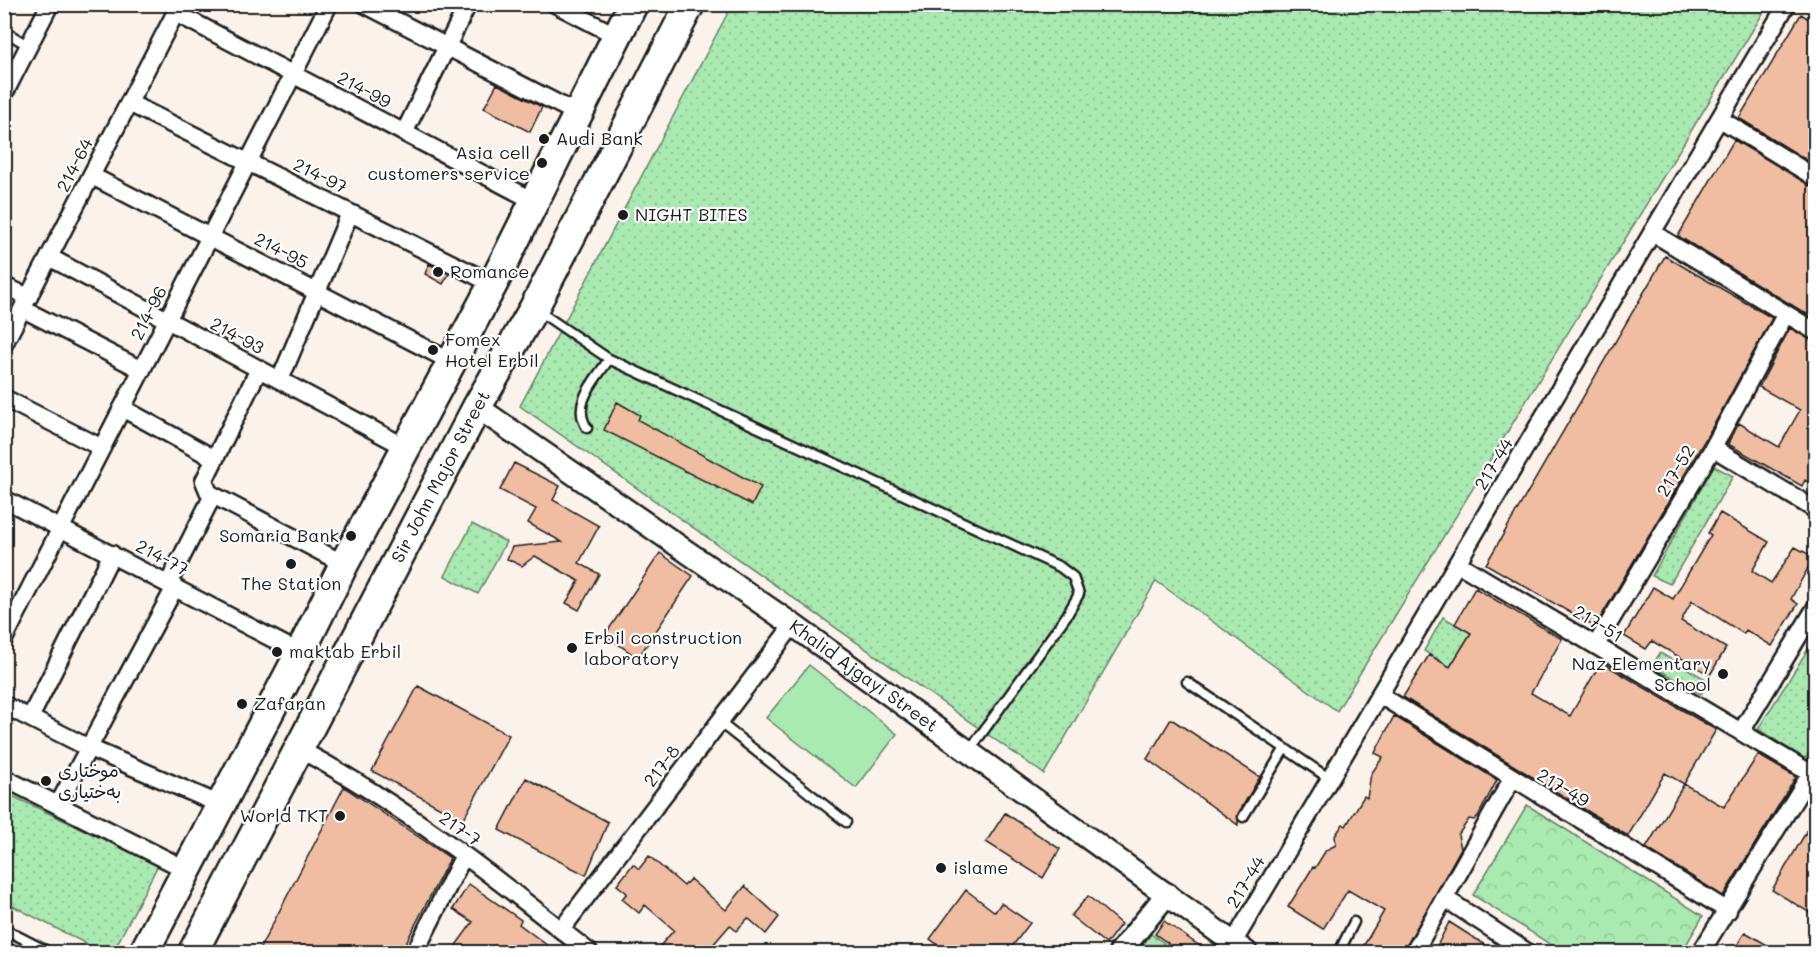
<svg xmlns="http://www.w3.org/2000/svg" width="1820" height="957" font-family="Mali,'Playpen Sans Arabic',sans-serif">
<defs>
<pattern id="grass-dots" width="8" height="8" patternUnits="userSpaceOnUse" patternTransform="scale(1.5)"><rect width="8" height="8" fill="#aae9b1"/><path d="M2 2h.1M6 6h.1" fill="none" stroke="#92c798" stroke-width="1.8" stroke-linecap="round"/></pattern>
<pattern id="park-crowns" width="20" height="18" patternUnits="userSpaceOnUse" patternTransform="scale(1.5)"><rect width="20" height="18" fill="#aae9b1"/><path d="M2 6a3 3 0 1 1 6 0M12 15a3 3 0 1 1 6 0" fill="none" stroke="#92c798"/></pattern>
</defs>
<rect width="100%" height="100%" fill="#fcf2ec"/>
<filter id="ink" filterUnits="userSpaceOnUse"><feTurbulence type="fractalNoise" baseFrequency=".0167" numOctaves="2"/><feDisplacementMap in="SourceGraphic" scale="12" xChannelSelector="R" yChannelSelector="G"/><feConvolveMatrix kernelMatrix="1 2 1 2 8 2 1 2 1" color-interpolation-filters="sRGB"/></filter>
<g filter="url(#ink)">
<!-- grass -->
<path fill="url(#grass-dots)" stroke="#638266" stroke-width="1.5" d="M732 5H1768L1337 711 1156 581 1044 774 520 406Z
M1714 466 1733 476 1670 584 1652 576Z
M472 524 506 542 478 594 445 576Z
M1443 617 1471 633 1450 667 1424 651Z
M1815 638V743L1805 759 1758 729Z
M1660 653 1709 681 1701 694 1652 666Z
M4 792 158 865 113 952H102L5 902Z
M5 934 38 952H5Z
M1151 934 1164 943 1157 952H1138Z"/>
<!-- park -->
<path fill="url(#park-crowns)" stroke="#638266" stroke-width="1.5" d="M1527 805 1703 916 1682 952H1562L1473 895Z"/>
<!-- pitch -->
<path fill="#aae9b1" stroke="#638266" stroke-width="1.5" d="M809 665 897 734 856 788 766 718Z"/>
<!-- building -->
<path fill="#f1bda2" stroke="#1c1c1c" stroke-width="1.5" d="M1801 14 1815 23V165L1739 118Z
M497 84 542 107 530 132 484 108Z
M1734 140 1815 188V319L1678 236Z
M1665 256 1772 318 1716 421 1595 627 1486 564Z
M429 264 449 274 443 284 425 274Z
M1790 328 1815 342V486L1805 480 1802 486 1728 444 1739 423 1779 447 1800 410 1759 387Z
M617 402 640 415 638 420 761 487 752 505 604 430Z
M514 463 560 486 553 500 599 526 579 563 599 574 579 610 566 603 579 581 535 556 522 566 507 559 512 547 562 542 528 523 536 509 500 490Z
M1720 513 1769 542 1752 571 1771 583 1795 547 1814 557 1791 599 1798 604 1772 646 1746 630 1744 634 1692 601 1681 621 1726 648 1710 675 1652 641 1646 649 1624 636 1653 587 1673 599 1711 535 1708 533Z
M660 553 693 576 638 658 605 635Z
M1475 588 1562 639 1531 693 1570 716 1601 662 1716 730 1684 784 1665 773 1628 836 1403 697 1429 655 1450 667 1471 633 1455 624Z
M418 686 509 735 463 820 372 771Z
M1394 716 1497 780 1478 816 1474 820 1469 819 1458 835 1461 848 1403 952H1360L1384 911 1348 890 1323 929 1288 907 1313 867 1315 868 1326 850 1336 845 1335 836 1343 824 1346 826 1364 796 1367 798 1371 774 1383 757 1375 753Z
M1171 719 1260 777 1238 814V825L1147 759Z
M1758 755 1796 777 1723 896 1646 848 1684 784 1724 807Z
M526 778 608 822 586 875 499 830Z
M344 787 450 858 401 952H258Z
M1005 813 1060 849 1043 878 986 842Z
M1815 817V916L1772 890Z
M649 856 684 886 690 879 726 910 745 886 779 917 766 934 748 918 736 931 730 925 712 946 720 952H667L660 946 674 930 645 905 639 913 622 899 627 893 617 885 633 864 639 869Z
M469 884 521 920 519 924 556 952H451L473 922 453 909Z
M966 890 995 912 1001 903 1030 923 1008 952H948L930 939Z
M1088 896 1121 924 1106 944 1071 916Z
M1164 921 1194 942 1209 952H1161L1168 943 1155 934Z
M1449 922 1479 941 1495 952H1434Z
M1745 932 1779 952H1733Z"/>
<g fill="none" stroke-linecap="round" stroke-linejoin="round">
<!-- service casing -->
<g stroke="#1c1c1c" stroke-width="13">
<path id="service" d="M4 31 29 46
M537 310 609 359 1060 567 1073 577 1079 594 1067 615 969 751
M587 428C571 403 595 381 609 359
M1187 682 1330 779
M719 722 846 822
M1243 817 1285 748
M4 929 49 952
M1339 952 1354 922"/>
</g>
<!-- minor casing -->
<g stroke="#1c1c1c" stroke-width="21">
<path id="minor" d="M364 4 578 114
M555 4 617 36
M176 13 534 201
M4 94 50 4
M129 103 493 284
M1720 119 1816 178
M404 133 468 4
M92 176 452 362
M1653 233 1816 332
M49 257 407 448
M4 286 29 297
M23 309 142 370
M4 344 180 4
M259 369 204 481 209 493 344 564
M280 380 350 213
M4 398 102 448
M122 408 215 459
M1713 448 1816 510
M4 499 300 653
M1457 563 1810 773
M168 584 213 495
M4 639 329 4
M1596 645 1713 448 1785 315
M1380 695 1728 911
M4 705 87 747 221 805
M30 718 112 554
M1741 732 1816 607
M299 749C404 805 497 879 589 952
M4 778 187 870
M58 805 175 587
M1446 899 1527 952
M561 930 793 625
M1233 943 1787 4
M415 952 464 855
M1414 952 1512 779
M1701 952 1816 765"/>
</g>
<!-- tertiary casing -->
<g stroke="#1c1c1c" stroke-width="26">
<g id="tertiary">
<path id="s1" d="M477 407 793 625 1246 952"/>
<path d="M1120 952 1167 894"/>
</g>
</g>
<!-- trunk casing -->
<g stroke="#1c1c1c" stroke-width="33">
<g id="trunk">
<path d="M144 952 300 653 344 564 493 284 633 4"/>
<path id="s2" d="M193 952 477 407 534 308 690 4"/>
</g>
</g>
<!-- service -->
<use href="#service" stroke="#fff" stroke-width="8"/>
<!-- minor -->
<use href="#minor" stroke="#fff" stroke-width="16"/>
<!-- tertiary -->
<use href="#tertiary" stroke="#fff" stroke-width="21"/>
<!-- trunk -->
<use href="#trunk" stroke="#fff" stroke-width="28"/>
</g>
</g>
<!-- markers -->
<g fill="#1c1c1c" stroke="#fff" stroke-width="2">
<circle cx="544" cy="139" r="6"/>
<circle cx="542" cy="163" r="6"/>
<circle cx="623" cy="215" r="6"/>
<circle cx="438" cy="272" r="6"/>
<circle cx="433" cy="350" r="6"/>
<circle cx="351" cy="536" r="6"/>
<circle cx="291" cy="564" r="6"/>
<circle cx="572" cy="648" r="6"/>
<circle cx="277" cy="652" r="6"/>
<circle cx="1723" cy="674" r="6"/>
<circle cx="242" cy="704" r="6"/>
<circle cx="46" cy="781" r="6"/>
<circle cx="340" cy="816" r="6"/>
<circle cx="941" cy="868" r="6"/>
</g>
<g text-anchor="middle" stroke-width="4.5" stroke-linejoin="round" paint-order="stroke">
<!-- street labels -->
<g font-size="18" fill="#1c1c1c" stroke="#fff">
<text transform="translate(364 90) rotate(28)" y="6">214-99</text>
<text transform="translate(75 165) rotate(-63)" y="6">214-64</text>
<text transform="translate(320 176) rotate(26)" y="6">214-97</text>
<text transform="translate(281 251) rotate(27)" y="6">214-95</text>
<text transform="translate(149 313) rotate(-63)" y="6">214-96</text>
<text transform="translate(237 336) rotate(28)" y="6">214-93</text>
<text transform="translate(1494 464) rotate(-59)" y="6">217-44</text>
<text transform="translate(1676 471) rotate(-59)" y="6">217-52</text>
<text dy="6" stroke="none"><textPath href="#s2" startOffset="536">Sir John Major Street</textPath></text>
<text transform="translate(162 558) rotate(28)" y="6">214-77</text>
<text transform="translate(1598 624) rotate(31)" y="6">217-51</text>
<text dy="6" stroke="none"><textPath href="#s1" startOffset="471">Khalid Ajgayi Street</textPath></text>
<text transform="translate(662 766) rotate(-53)" y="6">217-8</text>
<text transform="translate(1563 788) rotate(31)" y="6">217-49</text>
<text transform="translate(460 829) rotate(35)" y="6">217-7</text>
<text transform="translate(1246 882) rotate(-59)" y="6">217-44</text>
</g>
<!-- poi labels -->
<g font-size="18" fill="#1c1c1c" stroke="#fff" text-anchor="start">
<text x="556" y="145">Audi Bank</text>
<text x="530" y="159" text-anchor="end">Asia cell<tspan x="530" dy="21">customers service</tspan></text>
<text x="635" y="221">NIGHT BITES</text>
<text x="450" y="278">Romance</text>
<text x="445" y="346">Fomex<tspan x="445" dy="21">Hotel Erbil</tspan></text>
<text x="339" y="542" text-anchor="end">Somaria Bank</text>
<text x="291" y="590" text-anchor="middle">The Station</text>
<text x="584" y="644">Erbil construction<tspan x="584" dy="21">laboratory</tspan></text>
<text x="289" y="658">maktab Erbil</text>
<text x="1711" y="670" text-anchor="end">Naz Elementary<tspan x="1711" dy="21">School</tspan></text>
<text x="254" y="710">Zafaran</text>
<text x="58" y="777">موختاری<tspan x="58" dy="21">بە‌ختیاری</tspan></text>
<text x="328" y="822" text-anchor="end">World TKT</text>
<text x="953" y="874">islame</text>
</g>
</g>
<!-- margin -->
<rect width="1820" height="957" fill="none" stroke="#fff" stroke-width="24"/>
<rect x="12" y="12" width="1796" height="933" fill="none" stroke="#1c1c1c" stroke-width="2" filter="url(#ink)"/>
</svg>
